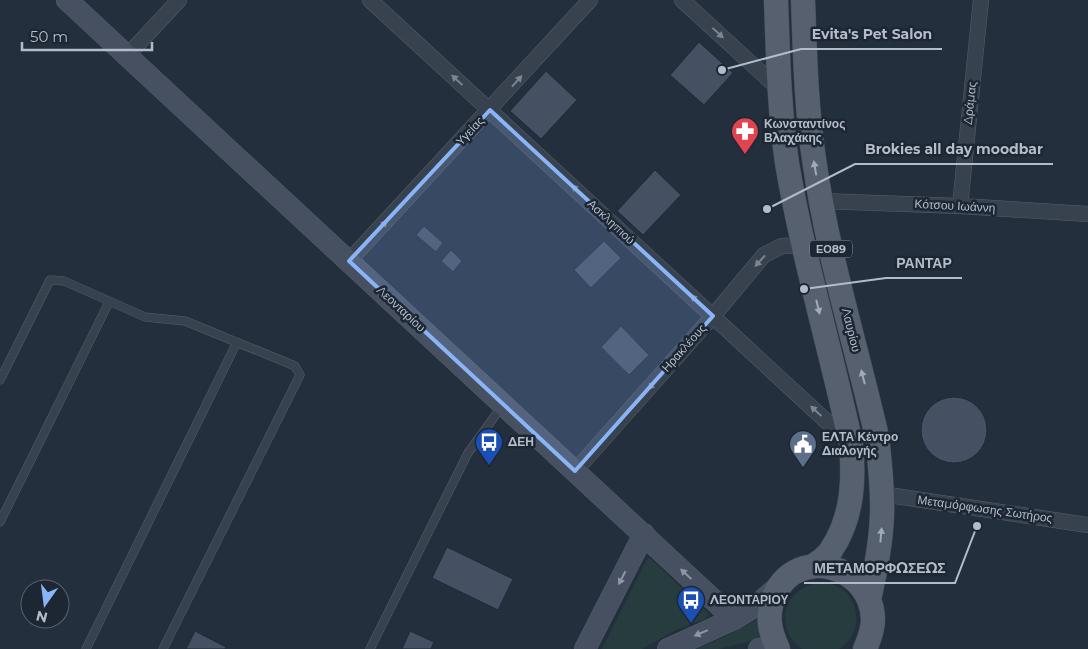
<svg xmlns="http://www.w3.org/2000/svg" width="1088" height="649" font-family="Montserrat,sans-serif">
<rect width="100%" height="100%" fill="#242f3e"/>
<!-- green -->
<path fill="#263c3f" d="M650 558 709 614 705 619 674 631 642 649H602L647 559Z
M816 583C824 583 832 584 839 587 862 600 862 636 839 649H803C783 638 779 610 795 594 801 588 808 585 816 583Z
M758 619 762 638 719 649H695L722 638Z"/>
<!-- building -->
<path fill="#455162" stroke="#1f2835" d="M699 42 733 73 704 105 670 75Z
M546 71 577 100 541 139 510 111Z
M655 170 681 195 643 235 617 211Z
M424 226 443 243 436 252 416 235Z
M604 241 621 258 591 288 574 270Z
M451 250 462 261 453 272 441 261Z
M621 326 649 355 629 375 601 347Z
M921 430a33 33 0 1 1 66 0a33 33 0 1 1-66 0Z
M447 547 513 579 498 610 432 578Z
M195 631 226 647 225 649H186Z
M410 631 434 642 431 649H402Z"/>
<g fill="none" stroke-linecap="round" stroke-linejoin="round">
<!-- lane casing -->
<g stroke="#565f6c" stroke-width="9">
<path id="lane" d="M0 380 50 280 64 281 145 317 185 321 295 366 300 375 163 649
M0 522 109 302
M86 649 237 342
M370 649 468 453 502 406"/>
</g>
<!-- street casing -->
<g stroke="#565f6c" stroke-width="16">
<path id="street" d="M370 0 850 443
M682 0 779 89
M127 56 179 0
M821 201 960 206 1088 214
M960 206 981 0
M349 261 590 0
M575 471 713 316 764 255 782 246 803 245
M882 494 1088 525"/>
</g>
<!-- secondary casing -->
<g stroke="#565f6c" stroke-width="22">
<path id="secondary" d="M67 0 734 619
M585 649 644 534
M668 649 734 619 757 605 780 585
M759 649H778"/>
</g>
<!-- primary casing -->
<g stroke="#414a57" stroke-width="25">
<path id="primary" d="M776 0C778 54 779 109 787 163 803 258 831 350 851 444 854 478 853 511 836 542 833 546 831 552 827 555 823 560 817 563 812 567
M803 0C805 53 806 106 814 159 827 253 856 345 877 437 880 463 883 489 882 515 881 544 875 572 869 600
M778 649C769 630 766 614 775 594 798 545 871 565 873 619 873 630 869 640 865 649"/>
</g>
<!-- lane -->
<use href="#lane" stroke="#38414e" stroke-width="8"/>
<!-- street -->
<use href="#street" stroke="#38414e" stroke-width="15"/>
<!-- secondary -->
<use href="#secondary" stroke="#465061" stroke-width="21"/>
<!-- primary -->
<use href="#primary" stroke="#56606e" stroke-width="24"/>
</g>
<!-- one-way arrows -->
<defs><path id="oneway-solid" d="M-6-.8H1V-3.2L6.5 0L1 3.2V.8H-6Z" transform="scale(1.25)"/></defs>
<g fill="#7c8592">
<use href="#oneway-solid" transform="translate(718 33) rotate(43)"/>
<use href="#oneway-solid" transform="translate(457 80) rotate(-137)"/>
<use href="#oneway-solid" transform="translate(517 81) rotate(-48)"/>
<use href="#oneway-solid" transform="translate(577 190) rotate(-137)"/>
<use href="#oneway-solid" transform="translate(382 226) rotate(-47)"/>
<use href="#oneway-solid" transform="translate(760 261) rotate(132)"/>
<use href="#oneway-solid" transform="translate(696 300) rotate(-137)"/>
<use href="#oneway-solid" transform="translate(653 384) rotate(132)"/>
<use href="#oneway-solid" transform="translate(816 411) rotate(-137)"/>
</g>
<g fill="#a1aab7">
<use href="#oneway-solid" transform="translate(815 168) rotate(-100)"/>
<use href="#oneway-solid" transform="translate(818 307) rotate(76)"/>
<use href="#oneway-solid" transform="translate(863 377) rotate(-104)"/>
<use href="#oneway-solid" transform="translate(881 535) rotate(-85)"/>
</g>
<g fill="#8e96a5">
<use href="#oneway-solid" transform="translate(686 574) rotate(-137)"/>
<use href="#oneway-solid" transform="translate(622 578) rotate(117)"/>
<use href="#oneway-solid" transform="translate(701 633) rotate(157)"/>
</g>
<!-- marked area -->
<path fill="#8ab4f8" fill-opacity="0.2" stroke="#8ab4f8" stroke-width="4" stroke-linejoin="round" d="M490 110 713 316 575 471 349 261Z"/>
<!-- icons -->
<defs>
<g id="pharmacy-pin" transform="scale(1.4375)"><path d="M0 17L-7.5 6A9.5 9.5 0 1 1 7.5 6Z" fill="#e0444e" stroke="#1d2633"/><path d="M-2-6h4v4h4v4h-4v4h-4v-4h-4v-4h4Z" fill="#fff"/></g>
<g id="bus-pin" transform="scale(1.4375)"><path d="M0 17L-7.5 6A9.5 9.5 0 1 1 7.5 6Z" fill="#1a4fb4" stroke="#1d2633"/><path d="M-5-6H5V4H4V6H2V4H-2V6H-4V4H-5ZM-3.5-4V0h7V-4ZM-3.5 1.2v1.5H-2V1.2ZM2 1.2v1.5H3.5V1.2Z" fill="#fff"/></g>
<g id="civic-pin" transform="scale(1.4375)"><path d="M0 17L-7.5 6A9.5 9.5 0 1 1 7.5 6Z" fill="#5c6f8a" stroke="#1d2633"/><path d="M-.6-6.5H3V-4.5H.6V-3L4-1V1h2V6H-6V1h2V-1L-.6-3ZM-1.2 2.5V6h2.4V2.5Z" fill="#fff"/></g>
</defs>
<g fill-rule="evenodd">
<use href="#pharmacy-pin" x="745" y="131"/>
<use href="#bus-pin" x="489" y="442"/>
<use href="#civic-pin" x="803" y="444"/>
<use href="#bus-pin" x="691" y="600"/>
</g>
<g text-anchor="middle" stroke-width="5" stroke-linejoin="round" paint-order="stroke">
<!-- shield labels -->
<rect fill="#1d2633" stroke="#878f9c" stroke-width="1" x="810" y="240.5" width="42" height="17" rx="4"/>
<g font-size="11" font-weight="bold" fill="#b4bcc9">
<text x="831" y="253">ΕΟ89</text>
</g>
<!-- street labels -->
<g font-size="12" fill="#b4bcc9" stroke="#1d2633">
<text transform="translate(970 103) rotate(-84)" y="4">Δράμας</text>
<text transform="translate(470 131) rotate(-47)" y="4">Υγείας</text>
<text transform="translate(955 206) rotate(3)" y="4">Κότσου Ιωάννη</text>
<text transform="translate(611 222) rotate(43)" y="4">Ασκληπιού</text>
<text transform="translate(401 309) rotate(43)" y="4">Λεονταρίου</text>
<text transform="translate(851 330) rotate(76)" y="4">Λαυρίου</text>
<text transform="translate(684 348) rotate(-48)" y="4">Ηρακλέους</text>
<text transform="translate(985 509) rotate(8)" y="4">Μεταμόρφωσης Σωτήρος</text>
</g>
<!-- poi labels -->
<g font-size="12" font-weight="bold" fill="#b4bcc9" stroke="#1d2633" text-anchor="start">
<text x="764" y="128">Κωνσταντίνος<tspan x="764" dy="14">Βλαχάκης</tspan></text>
<text x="822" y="441">ΕΛΤΑ Κέντρο<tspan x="822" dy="14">Διαλογής</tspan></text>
<text x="508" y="446">ΔΕΗ</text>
<text x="710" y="604">ΛΕΟΝΤΑΡΙΟΥ</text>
</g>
</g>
<!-- callouts -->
<path fill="none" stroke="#b4bcc9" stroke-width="2" d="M722 70L801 49H942M767 209L855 164H1053M804 289L886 278H962M977 526L955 583H804"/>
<g fill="#b4bcc9" stroke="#1d2633" stroke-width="2">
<circle cx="722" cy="70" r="5"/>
<circle cx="767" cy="209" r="5"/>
<circle cx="804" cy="289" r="5"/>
<circle cx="977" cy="526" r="5"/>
</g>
<g font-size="14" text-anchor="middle" font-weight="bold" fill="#b4bcc9" stroke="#1d2633" stroke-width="5" stroke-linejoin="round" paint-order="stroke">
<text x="872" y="39">Evita's Pet Salon</text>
<text x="954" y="154">Brokies all day moodbar</text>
<text x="924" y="268">ΡΑΝΤΑΡ</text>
<text x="880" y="573">ΜΕΤΑΜΟΡΦΩΣΕΩΣ</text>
</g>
<!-- north arrow -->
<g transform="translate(45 604) rotate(194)"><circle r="24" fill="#1d2633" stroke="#59626f"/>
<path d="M0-4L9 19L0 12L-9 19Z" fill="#8ab4f8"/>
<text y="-8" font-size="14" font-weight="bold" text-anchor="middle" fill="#b4bcc9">N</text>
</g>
<!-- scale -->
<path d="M22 42v8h130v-8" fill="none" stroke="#b4bcc9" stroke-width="2.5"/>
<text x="30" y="42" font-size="15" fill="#b4bcc9" stroke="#1d2633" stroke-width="4" paint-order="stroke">50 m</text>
</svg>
